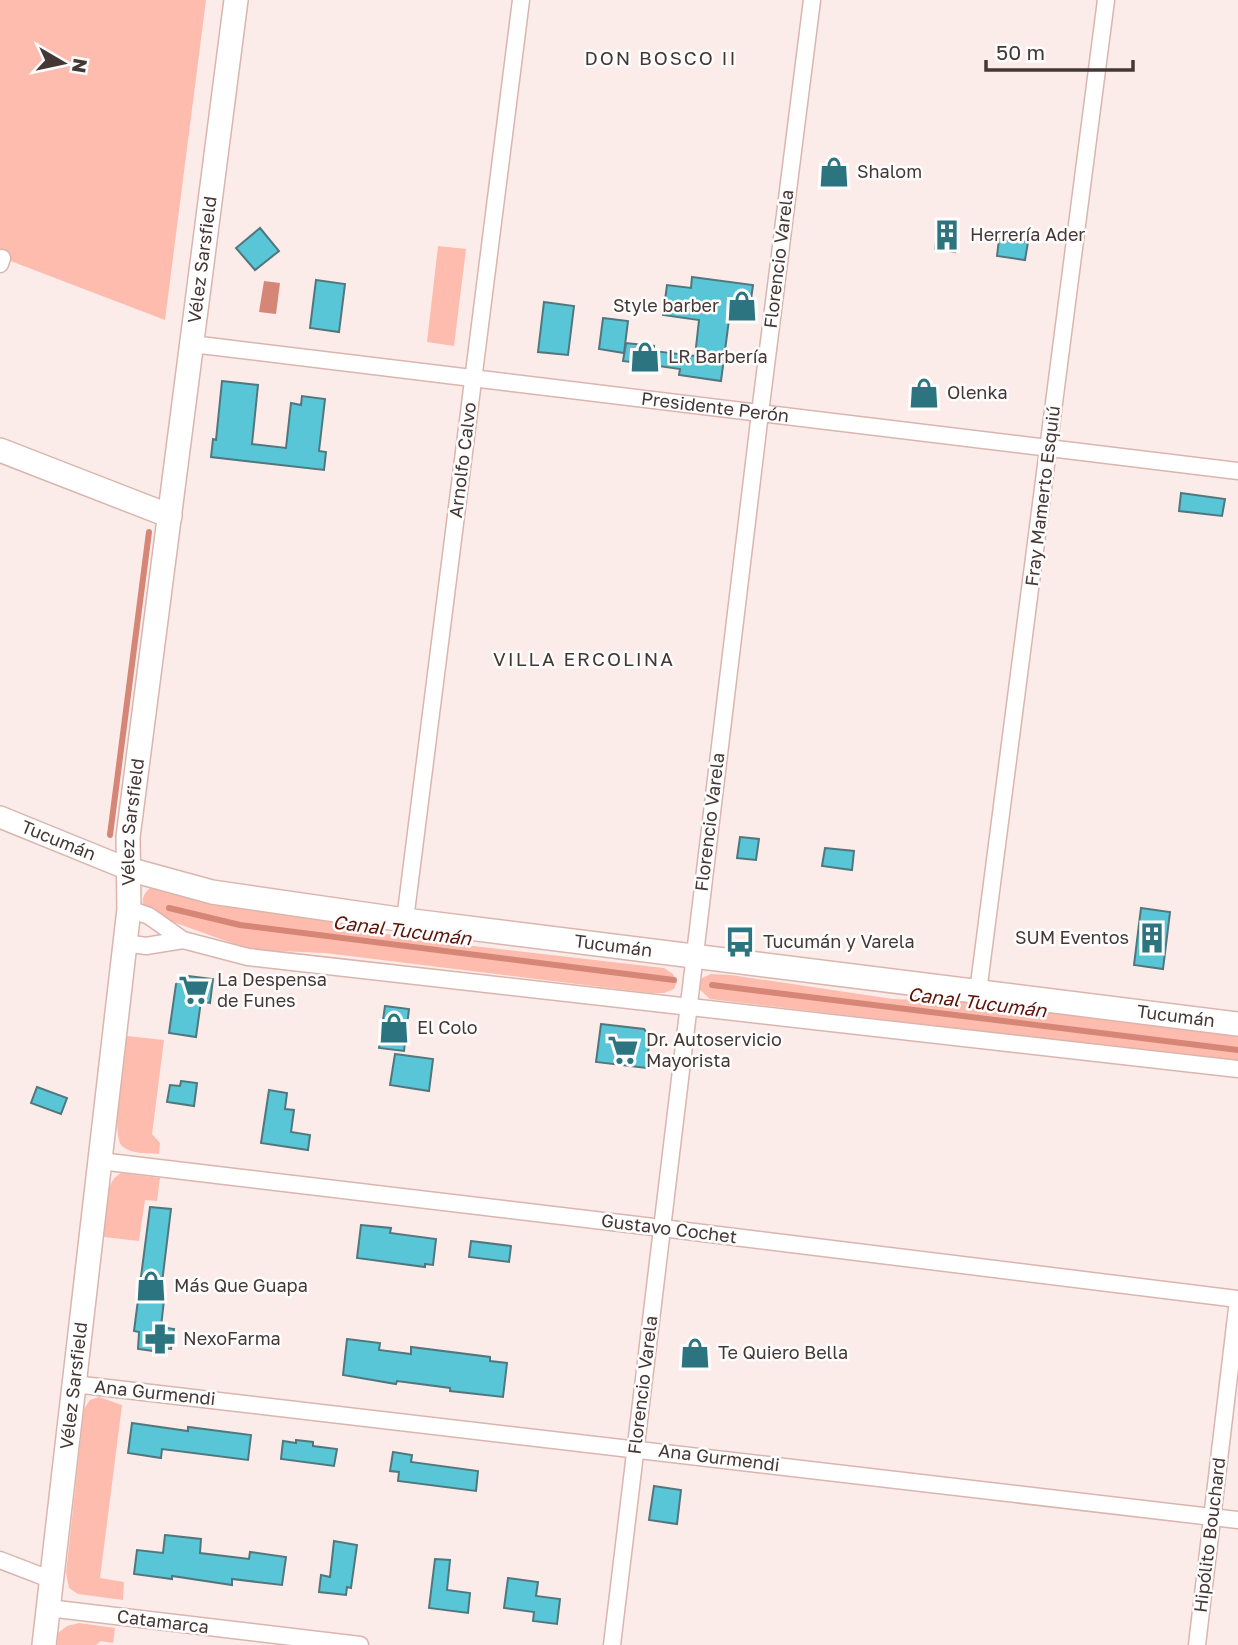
<svg xmlns="http://www.w3.org/2000/svg" width="1238" height="1645" font-family="'Golos Text',sans-serif">
<rect width="100%" height="100%" fill="#fbece9"/>
<!-- green -->
<path fill="#fdbcae" d="M0 0H206L165 320 0 257Z
M438 246 466 249 454 346 427 342Z
M150 888 248 910 333 920 347 927 421 940 664 968 673 974 677 982 674 989 664 993H650L325 953 256 950 240 946 159 917 144 908C141 900 143 894 150 888Z
M711 974 731 975 893 999 967 1002 1238 1036V1062L710 999 698 988 702 978Z
M127 1036 164 1040 152 1134 160 1143 159 1154C148 1153 130 1154 122 1146 110 1134 124 1054 127 1036Z
M121 1173 160 1178 157 1201 145 1200 139 1241 104 1237C106 1217 102 1183 121 1173Z
M99 1397 122 1405 100 1578 124 1582 123 1600 78 1594 69 1588 66 1573 84 1409 90 1400Z
M79 1623 115 1628 113 1643 101 1641 96 1645H57L58 1633 67 1626Z"/>
<!-- water -->
<path fill="#d68677" d="M264 281 280 283 276 314 259 312Z"/>
<g fill="none" stroke-linecap="round" stroke-linejoin="round">
<!-- stream -->
<path stroke="#d68677" stroke-width="6" d="M110 835 149 532
M169 908 240 925 674 980
M712 985 1238 1050"/>
</g>
<!-- building -->
<path fill="#58c6d6" stroke="#51777d" stroke-width="2" d="M938 223 958 226 955 252 935 249Z
M260 228 279 251 255 270 236 248Z
M999 239 1028 242 1025 260 997 256Z
M692 277 753 285 749 314 730 312 721 381 679 375 680 369 623 361 626 343 654 346 653 351 695 356 699 320 663 315 667 285 691 288Z
M316 280 345 284 339 332 310 328Z
M544 302 574 306 568 355 538 352Z
M603 318 628 321 624 353 599 349Z
M222 381 258 385 252 444 286 448 291 403 301 405 302 396 325 399 319 451 326 452 324 470 211 457 213 439 216 440Z
M1181 493 1225 499 1222 516 1179 511Z
M740 837 759 839 756 860 737 858Z
M825 848 854 851 852 870 822 866Z
M1141 908 1170 912 1163 969 1134 965Z
M188 976 213 979 210 1003 201 1001 196 1037 169 1033 176 984Z
M385 1006 409 1009 404 1051 379 1048Z
M601 1024 644 1029 650 1038 646 1068 596 1062Z
M395 1054 433 1059 429 1091 390 1085Z
M181 1081 197 1083 194 1106 167 1102 170 1085 180 1086Z
M37 1087 67 1098 61 1114 31 1103Z
M269 1090 287 1093 285 1109 294 1110 291 1132 310 1135 308 1150 261 1143Z
M150 1207 171 1209 161 1291H165L161 1327 174 1329 171 1349 161 1348V1352L138 1349 139 1332 134 1331Z
M361 1225 391 1228 390 1233 436 1239 433 1265 425 1264V1267L357 1258Z
M471 1241 511 1246 509 1262 469 1257Z
M347 1339 380 1343 379 1350 411 1354V1347L490 1357V1361L507 1363 503 1397 450 1391V1388L397 1381 396 1384 343 1375Z
M132 1423 188 1431V1427L251 1435 248 1460 162 1449 161 1458 128 1453Z
M296 1440 313 1442V1446L337 1449 334 1466 281 1459 283 1441 296 1443Z
M393 1452 412 1455 411 1462 478 1471 476 1491 398 1481 399 1472 390 1471Z
M654 1486 681 1490 677 1524 649 1520Z
M165 1535 201 1539 200 1553 249 1559 250 1552 286 1557 282 1585 232 1579V1585L172 1576V1579L134 1574 137 1550 163 1553Z
M334 1541 357 1545 351 1588 347 1587 346 1595 319 1592 321 1575 330 1577Z
M435 1559 450 1560 447 1590 470 1593 468 1613 429 1608Z
M508 1578 538 1582 536 1596 560 1599 557 1624 533 1621 534 1612 504 1608Z"/>
<g fill="none" stroke-linecap="round" stroke-linejoin="round">
<!-- minor casing -->
<g stroke="#dab5ae" stroke-width="19">
<g id="minor">
<path d="M0 264 2 258"/>
<path id="s1" d="M192 344 1238 471"/>
<path d="M129 909 149 916 183 940 248 957 1238 1069"/>
<path d="M405 920 521 0"/>
<path d="M125 943 146 946 183 940"/>
<path d="M978 992 1106 0"/>
<path d="M100 1161 662 1228 1238 1299"/>
<path d="M74 1384 1238 1520"/>
<path d="M0 1560 52 1580"/>
<path d="M48 1608 360 1645"/>
<path d="M612 1645 760 413 812 0"/>
<path d="M1197 1645 1238 1300"/>
</g>
</g>
<!-- tertiary casing -->
<g stroke="#dab5ae" stroke-width="24">
<g id="tertiary">
<path id="s2" d="M0 817 128 869"/>
</g>
</g>
<!-- secondary casing -->
<g stroke="#dab5ae" stroke-width="26">
<g id="secondary">
<path d="M0 450 170 516"/>
<path id="s3" d="M128 869 212 892 405 920 1238 1024"/>
<path id="s4" d="M44 1645 129 909 128 837 236 0"/>
</g>
</g>
<!-- minor -->
<use href="#minor" stroke="#fff" stroke-width="16"/>
<!-- tertiary -->
<use href="#tertiary" stroke="#fff" stroke-width="21"/>
<!-- secondary -->
<use href="#secondary" stroke="#fff" stroke-width="23"/>
</g>
<!-- icons -->
<defs>
<g id="shop-bare" transform="scale(2.415)"><path d="M-5-2.5h2.3a2.7 3.5 0 0 1 5.4 0H5L5.5 6h-11ZM-1.5-2.5h3a1.5 2.3 0 0 0-3 0Z" fill="#2c747f" stroke="#fdfdfd" stroke-width="2.5" paint-order="stroke"/></g>
<g id="building-bare" transform="scale(2.415)"><path d="M-4-6H4V6H1V3H-1V6H-4ZM-2.5-4.3h1.7v1.8h-1.7ZM.8-4.3h1.7v1.8H.8ZM-2.5-1h1.7V.8h-1.7ZM.8-1h1.7V.8H.8Z" fill="#2c747f" stroke="#fdfdfd" stroke-width="2.5" paint-order="stroke"/></g>
<g id="bus-bare" transform="scale(2.415)"><path d="M-5-6H5V4H4V6H2V4H-2V6H-4V4H-5ZM-3.5-4V0h7V-4ZM-3.5 1.2v1.5H-2V1.2ZM2 1.2v1.5H3.5V1.2Z" fill="#2c747f" stroke="#fdfdfd" stroke-width="2.5" paint-order="stroke"/></g>
<g id="supermarket-bare" transform="scale(2.415)"><path d="M-6-5.5h2.5l.6 2H6L4.5 2H-2.5L-4.4-4H-6ZM-1.5 3.2a1.3 1.3 0 1 0 .1 0ZM3 3.2a1.3 1.3 0 1 0 .1 0Z" fill="#2c747f" stroke="#fdfdfd" stroke-width="2.5" paint-order="stroke"/></g>
<g id="pharmacy-bare" transform="scale(2.415)"><path d="M-2-6h4v4h4v4h-4v4h-4v-4h-4v-4h4Z" fill="#2c747f" stroke="#fdfdfd" stroke-width="2.5" paint-order="stroke"/></g>
</defs>
<g fill-rule="evenodd">
<use href="#shop-bare" x="834" y="172"/>
<use href="#building-bare" x="947" y="235"/>
<use href="#shop-bare" x="742" y="306"/>
<use href="#shop-bare" x="645" y="357"/>
<use href="#shop-bare" x="924" y="393"/>
<use href="#building-bare" x="1152" y="938"/>
<use href="#bus-bare" x="740" y="942"/>
<use href="#supermarket-bare" x="194" y="990"/>
<use href="#shop-bare" x="394" y="1028"/>
<use href="#supermarket-bare" x="623" y="1050"/>
<use href="#shop-bare" x="151" y="1286"/>
<use href="#pharmacy-bare" x="160" y="1339"/>
<use href="#shop-bare" x="695" y="1353"/>
</g>
<g text-anchor="middle" stroke-width="5" stroke-linejoin="round" paint-order="stroke">
<!-- poi labels -->
<g font-size="18" fill="#453734" stroke="#fdfdfd" text-anchor="start">
<text x="857" y="178">Shalom</text>
<text x="970" y="241">Herrería Ader</text>
<text x="719" y="312" text-anchor="end">Style barber</text>
<text x="668" y="363">LR Barbería</text>
<text x="947" y="399">Olenka</text>
<text x="1129" y="944" text-anchor="end">SUM Eventos</text>
<text x="763" y="948">Tucumán y Varela</text>
<text x="217" y="986">La Despensa<tspan x="217" dy="21">de Funes</tspan></text>
<text x="417" y="1034">El Colo</text>
<text x="646" y="1046">Dr. Autoservicio<tspan x="646" dy="21">Mayorista</tspan></text>
<text x="174" y="1292">Más Que Guapa</text>
<text x="183" y="1345">NexoFarma</text>
<text x="718" y="1359">Te Quiero Bella</text>
</g>
<!-- street labels -->
<g font-size="18" fill="#453734" stroke="#fdfdfd">
<text dy="6" stroke="none"><textPath href="#s4" startOffset="1395">Vélez Sarsfield</textPath></text>
<text transform="translate(779 259) rotate(-83)" y="6">Florencio Varela</text>
<text dy="6" stroke="none"><textPath href="#s1" startOffset="527">Presidente Perón</textPath></text>
<text transform="translate(463 460) rotate(-83)" y="6">Arnolfo Calvo</text>
<text transform="translate(1043 496) rotate(-83)" y="6">Fray Mamerto Esquiú</text>
<text dy="6" stroke="none"><textPath href="#s4" startOffset="828">Vélez Sarsfield</textPath></text>
<text transform="translate(710 822) rotate(-83)" y="6">Florencio Varela</text>
<text dy="6" stroke="none"><textPath href="#s2" startOffset="63">Tucumán</textPath></text>
<text dy="6" stroke="none"><textPath href="#s3" startOffset="492">Tucumán</textPath></text>
<text dy="6" stroke="none"><textPath href="#s3" startOffset="1059">Tucumán</textPath></text>
<text transform="translate(669 1229) rotate(7)" y="6">Gustavo Cochet</text>
<text dy="6" stroke="none"><textPath href="#s4" startOffset="261">Vélez Sarsfield</textPath></text>
<text transform="translate(643 1385) rotate(-83)" y="6">Florencio Varela</text>
<text transform="translate(155 1393) rotate(6)" y="6">Ana Gurmendi</text>
<text transform="translate(719 1458) rotate(7)" y="6">Ana Gurmendi</text>
<text transform="translate(1210 1535) rotate(-83)" y="6">Hipólito Bouchard</text>
<text transform="translate(163 1622) rotate(7)" y="6">Catamarca</text>
</g>
<!-- neighbourhood labels -->
<g font-size="19" letter-spacing="2" fill="#453734" stroke="#fdfdfd">
<text x="661" y="65">DON BOSCO II</text>
<text x="584" y="666">VILLA ERCOLINA</text>
</g>
<!-- water labels -->
<g font-size="19" font-style="italic" fill="#5c1409" stroke="#fdfdfd">
<text transform="translate(402 930) rotate(7)" y="7">Canal Tucumán</text>
<text transform="translate(977 1002) rotate(7)" y="7">Canal Tucumán</text>
</g>
</g>
<!-- north arrow -->
<g transform="translate(63 63) rotate(99)" stroke="#fdfdfd" stroke-width="5" paint-order="stroke">
<path d="M0-5L12 26L0 18L-12 26Z" fill="#453734"/>
<text y="-10" font-size="19" font-weight="bold" text-anchor="middle" fill="#453734">N</text>
</g>
<!-- scale -->
<path d="M986 60v10h147v-10" fill="none" stroke="#453734" stroke-width="3.5"/>
<text x="996" y="60" font-size="21" fill="#453734" stroke="#fdfdfd" stroke-width="5" paint-order="stroke">50 m</text>
</svg>
